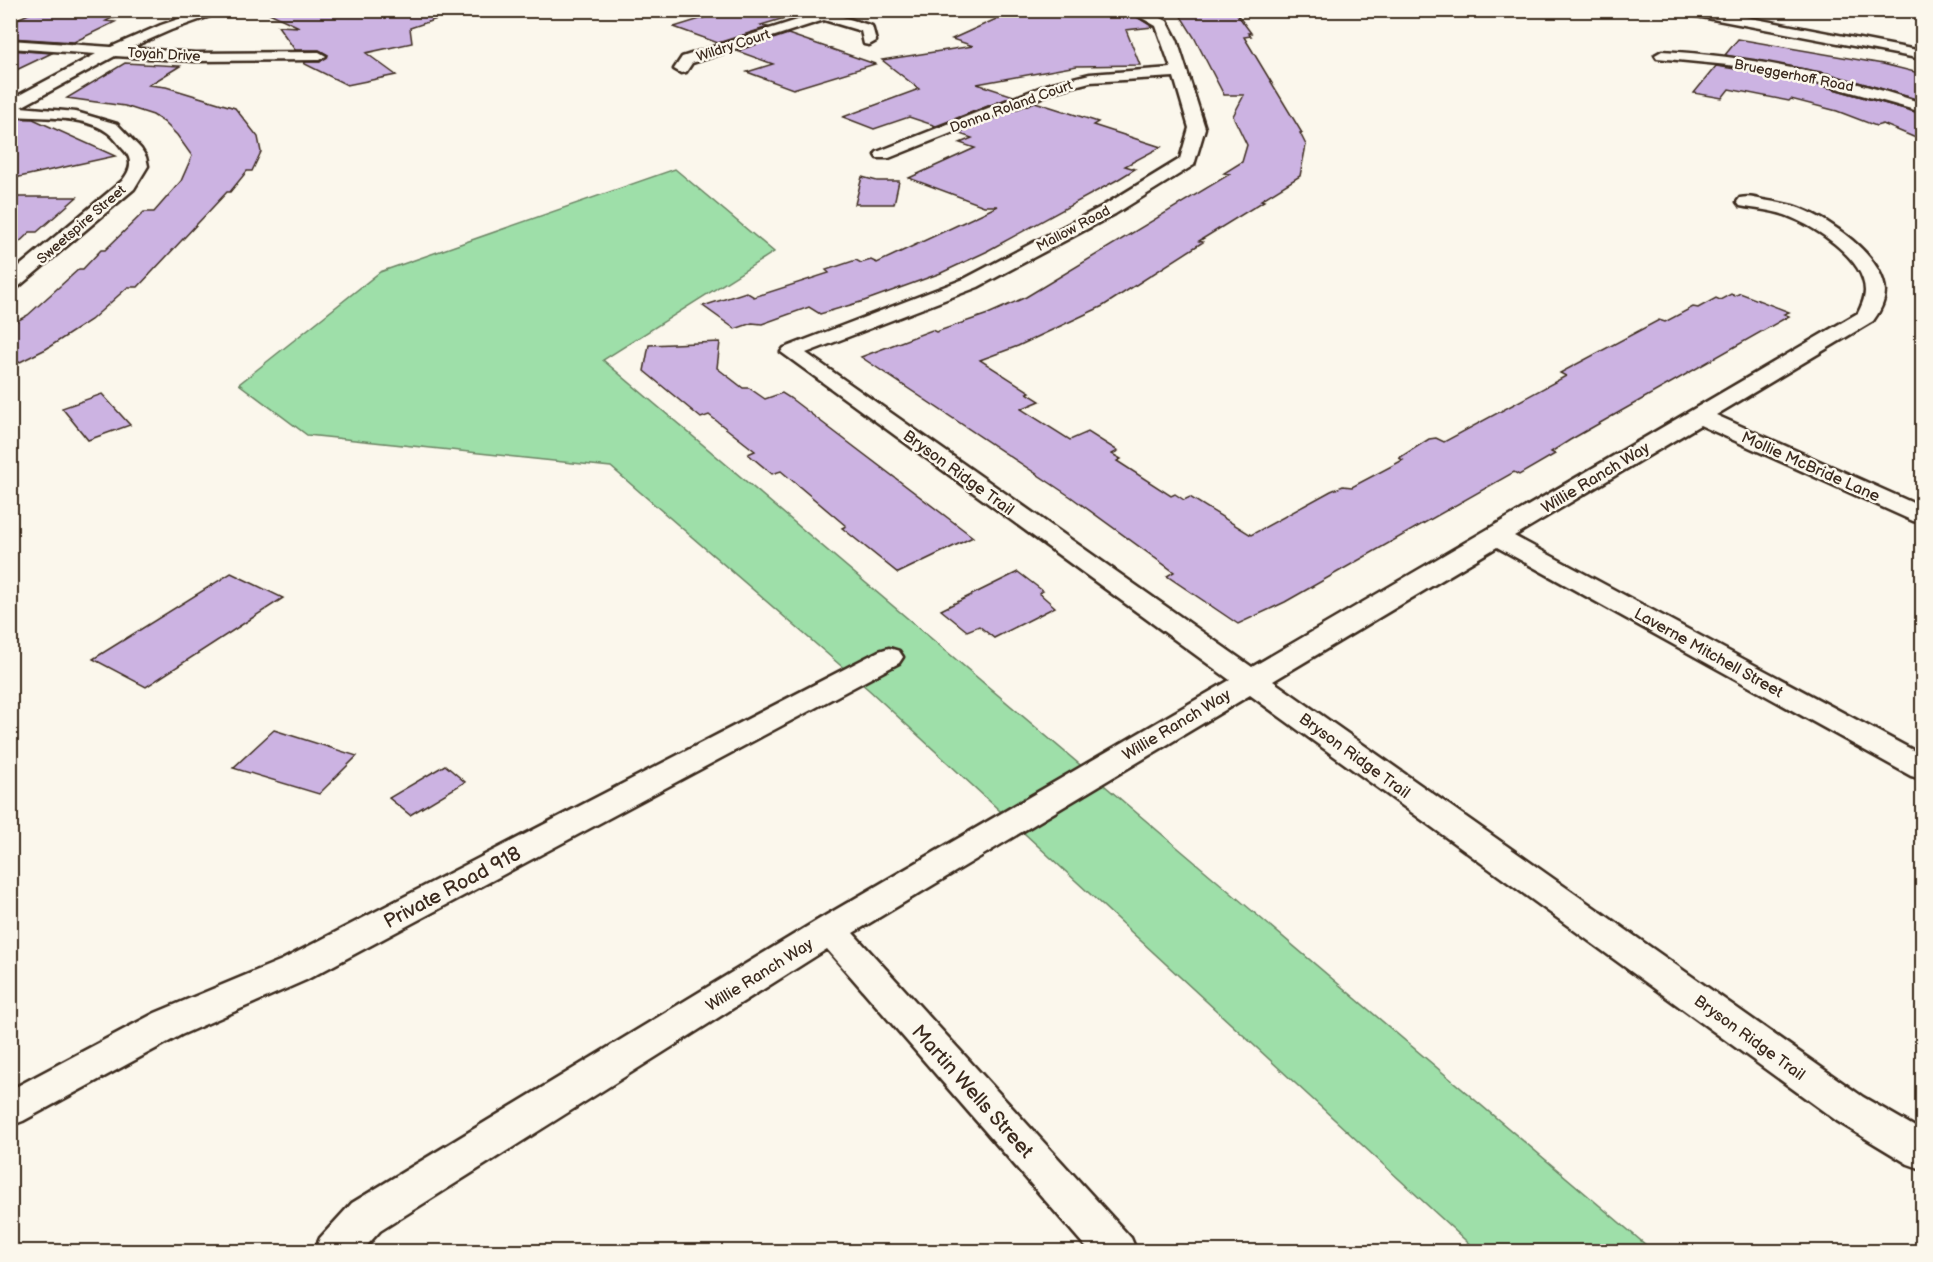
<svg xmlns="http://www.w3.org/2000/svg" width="1933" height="1262" font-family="'Balsamiq Sans',sans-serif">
<rect width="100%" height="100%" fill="#fbf7ec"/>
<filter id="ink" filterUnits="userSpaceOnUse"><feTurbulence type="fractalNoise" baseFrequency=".0167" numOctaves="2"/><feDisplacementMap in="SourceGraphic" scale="12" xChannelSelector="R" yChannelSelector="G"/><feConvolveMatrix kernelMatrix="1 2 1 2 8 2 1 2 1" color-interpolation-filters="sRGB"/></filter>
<g filter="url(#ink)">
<!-- green -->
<path fill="#9edfa9" stroke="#6c8464" stroke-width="1.5" d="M675 169 774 252 603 360 1653 1251H1477L869 690 611 467 307 435 239 384 380 272Z"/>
<!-- building -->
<path fill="#ccb3e2" stroke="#3b2a1e" stroke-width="1.5" d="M263 10H448L449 15 410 28 412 43 366 53 396 75 347 85 305 64 304 62H320L328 55 319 50H295L278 26 299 27Z
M729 10H787L788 17 761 25 768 27 718 43 674 27Z
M1016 10H1126L1153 27 1126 30 1140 65 1077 66 977 84 1014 96 936 126 909 117 874 129 843 117 919 89 882 60 973 46 952 39Z
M1177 10H1234L1251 33H1248L1251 36 1244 37 1302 133H1300L1306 145 1300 176 1261 200 1264 201 1199 241 1203 242 1103 306 1018 346 980 360 1030 392 1027 393 1040 401 1021 409 1070 440 1088 432 1118 451 1112 454 1121 459 1117 461 1171 496 1175 494 1184 500 1190 497 1251 535 1331 491 1343 486 1352 487 1403 460 1399 458 1429 439 1436 438 1444 442 1566 376 1560 373 1659 320 1665 322 1693 307 1698 308 1716 298 1720 300 1731 294 1735 296 1740 293 1789 312 1784 314 1789 316 1570 440 1551 452 1555 454 1519 475 1514 472 1285 602 1238 624 1167 576 1174 572 1071 497 861 357 932 330 936 332 988 314 1026 297 1230 174 1224 173 1242 162 1247 145 1233 116 1244 95H1224L1194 37Z
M31 13 114 17 106 21 115 22 74 42 10 38V22Z
M788 34 875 64 793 89 747 72 773 64 737 51Z
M1738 39 1883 64 1923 74V101L1827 73 1725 55Z
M10 50 52 53 10 73Z
M125 63 180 66 149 85 166 87 235 108 258 137 261 152 252 171H247L230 192H227L138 287H128L91 320 46 349 10 367V325L28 315 79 269H83L101 250H105L144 212H154L181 181 192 156 177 135 164 122 153 115 125 106 67 98Z
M1716 66 1794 78 1923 114V141L1883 124 1876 126 1837 111 1791 99 1789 101 1729 89 1722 98 1694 93Z
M1035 102 1098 122 1093 125 1161 147 1125 166 1135 169 1117 180 987 251H988L941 273 864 301 820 314 809 307 762 324 752 323 735 329 703 306 746 292 754 297 829 273 826 270 856 260 861 263 871 260 877 263 998 206H984L909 178 975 148 960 143 972 138 957 133Z
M10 118 33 119 115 156 10 179Z
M862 177 877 181H899L894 204H855Z
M10 197H77L37 232H30L10 251Z
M720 342 717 368 743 388H749L765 399 782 393 790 398 973 537 898 573 842 528 846 526 781 471 772 474 748 454 755 451 709 415 701 418 644 371 649 345Z
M102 394 130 425 88 440 62 408Z
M1018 572 1043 591 1039 593 1055 607 994 638 979 626 967 631 941 610Z
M231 573 283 598 146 687 93 659Z
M274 730 357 756 319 794 233 768Z
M445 765 465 782 410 815 389 798Z"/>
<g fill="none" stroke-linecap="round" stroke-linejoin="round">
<!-- minor casing -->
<g stroke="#3b2a1e" stroke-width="5">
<path id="minor" d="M205 10H227L171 30 130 48 195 53 319 52 326 56 319 60 195 61 115 56 21 107 76 112 117 124 141 149 146 157 148 166 134 189 17 288 10 290V274L122 181C131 170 134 160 123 149 118 143 113 136 107 132 85 115 37 118 10 116V100L96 54 10 48V40L111 47 161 25Z
M802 10H820L872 26 876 41 869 45 864 44 861 31 824 20 692 63 686 72 681 73 674 69 682 57 810 16 803 14Z
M1128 10H1145L1167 21 1177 40 1205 128 1194 165 1115 214 978 287 806 353 1252 667 1858 313C1861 307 1865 299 1865 291 1865 258 1813 225 1785 215 1771 210 1755 209 1740 206L1737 202 1740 198C1748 196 1755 198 1763 200 1775 202 1787 204 1799 208 1829 219 1883 256 1885 291 1885 302 1879 313 1873 321L1716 415 1922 507V523L1913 521 1700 425 1514 536 1922 755V779L1911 776 1497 547 1273 681 1863 1097 1922 1131V1169L1908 1164 1837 1121 1250 695 853 933 1131 1238 1137 1252H1090L827 949 380 1231 361 1252H314L320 1238 352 1203 818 920 1230 680 781 352 784 348 964 279 1103 206 1180 159 1189 128 1174 77 1090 82 1059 90 889 158H877L875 155 877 152 1049 84 1090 74 1171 68 1156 26Z
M1680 10H1709L1922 51V59L1686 14Z
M1662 51C1752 56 1837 75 1922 103V112L1794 76 1728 65 1657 58 1655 55Z
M889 648 899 651 903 657 899 663 306 980 181 1035 23 1121 10 1126V1090L155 1013 282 960 879 651Z"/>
</g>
<!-- minor -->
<use href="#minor" fill="#fbf7ec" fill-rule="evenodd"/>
</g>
</g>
<g text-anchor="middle" stroke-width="5" stroke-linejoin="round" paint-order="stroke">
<!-- far-street labels -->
<g font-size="14" fill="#3b2a1e" stroke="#fbf7ec">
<text transform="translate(733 45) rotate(-18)" y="5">Wildry Court</text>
<text transform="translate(164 54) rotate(3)" y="5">Toyah Drive</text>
<text transform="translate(1794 75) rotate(11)" y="5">Brueggerhoff Road</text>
<text transform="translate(1011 106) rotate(-20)" y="5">Donna Roland Court</text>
<text transform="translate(81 224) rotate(-41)" y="5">Sweetspire Street</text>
<text transform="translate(1073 228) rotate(-28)" y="5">Mallow Road</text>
</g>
<!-- street labels -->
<g font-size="16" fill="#3b2a1e" stroke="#fbf7ec">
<text transform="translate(1811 466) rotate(24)" y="6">Mollie McBride Lane</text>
<text transform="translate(959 472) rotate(36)" y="6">Bryson Ridge Trail</text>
<text transform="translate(1595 477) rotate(-31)" y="6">Willie Ranch Way</text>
<text transform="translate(1709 652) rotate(29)" y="6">Laverne Mitchell Street</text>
<text transform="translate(1176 724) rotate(-31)" y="6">Willie Ranch Way</text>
<text transform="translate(1355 755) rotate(36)" y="6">Bryson Ridge Trail</text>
<text transform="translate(759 974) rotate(-32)" y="6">Willie Ranch Way</text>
<text transform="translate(1750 1037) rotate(36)" y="6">Bryson Ridge Trail</text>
</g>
<!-- near-street labels -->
<g font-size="20" fill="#3b2a1e" stroke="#fbf7ec">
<text transform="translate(452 887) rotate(-28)" y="7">Private Road 918</text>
<text transform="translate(973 1091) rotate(48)" y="7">Martin Wells Street</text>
</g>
</g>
<!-- margin -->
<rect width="1933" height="1262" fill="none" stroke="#fbf7ec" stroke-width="36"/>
<rect x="18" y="18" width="1897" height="1226" fill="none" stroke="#3b2a1e" stroke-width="2" filter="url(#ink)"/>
</svg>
